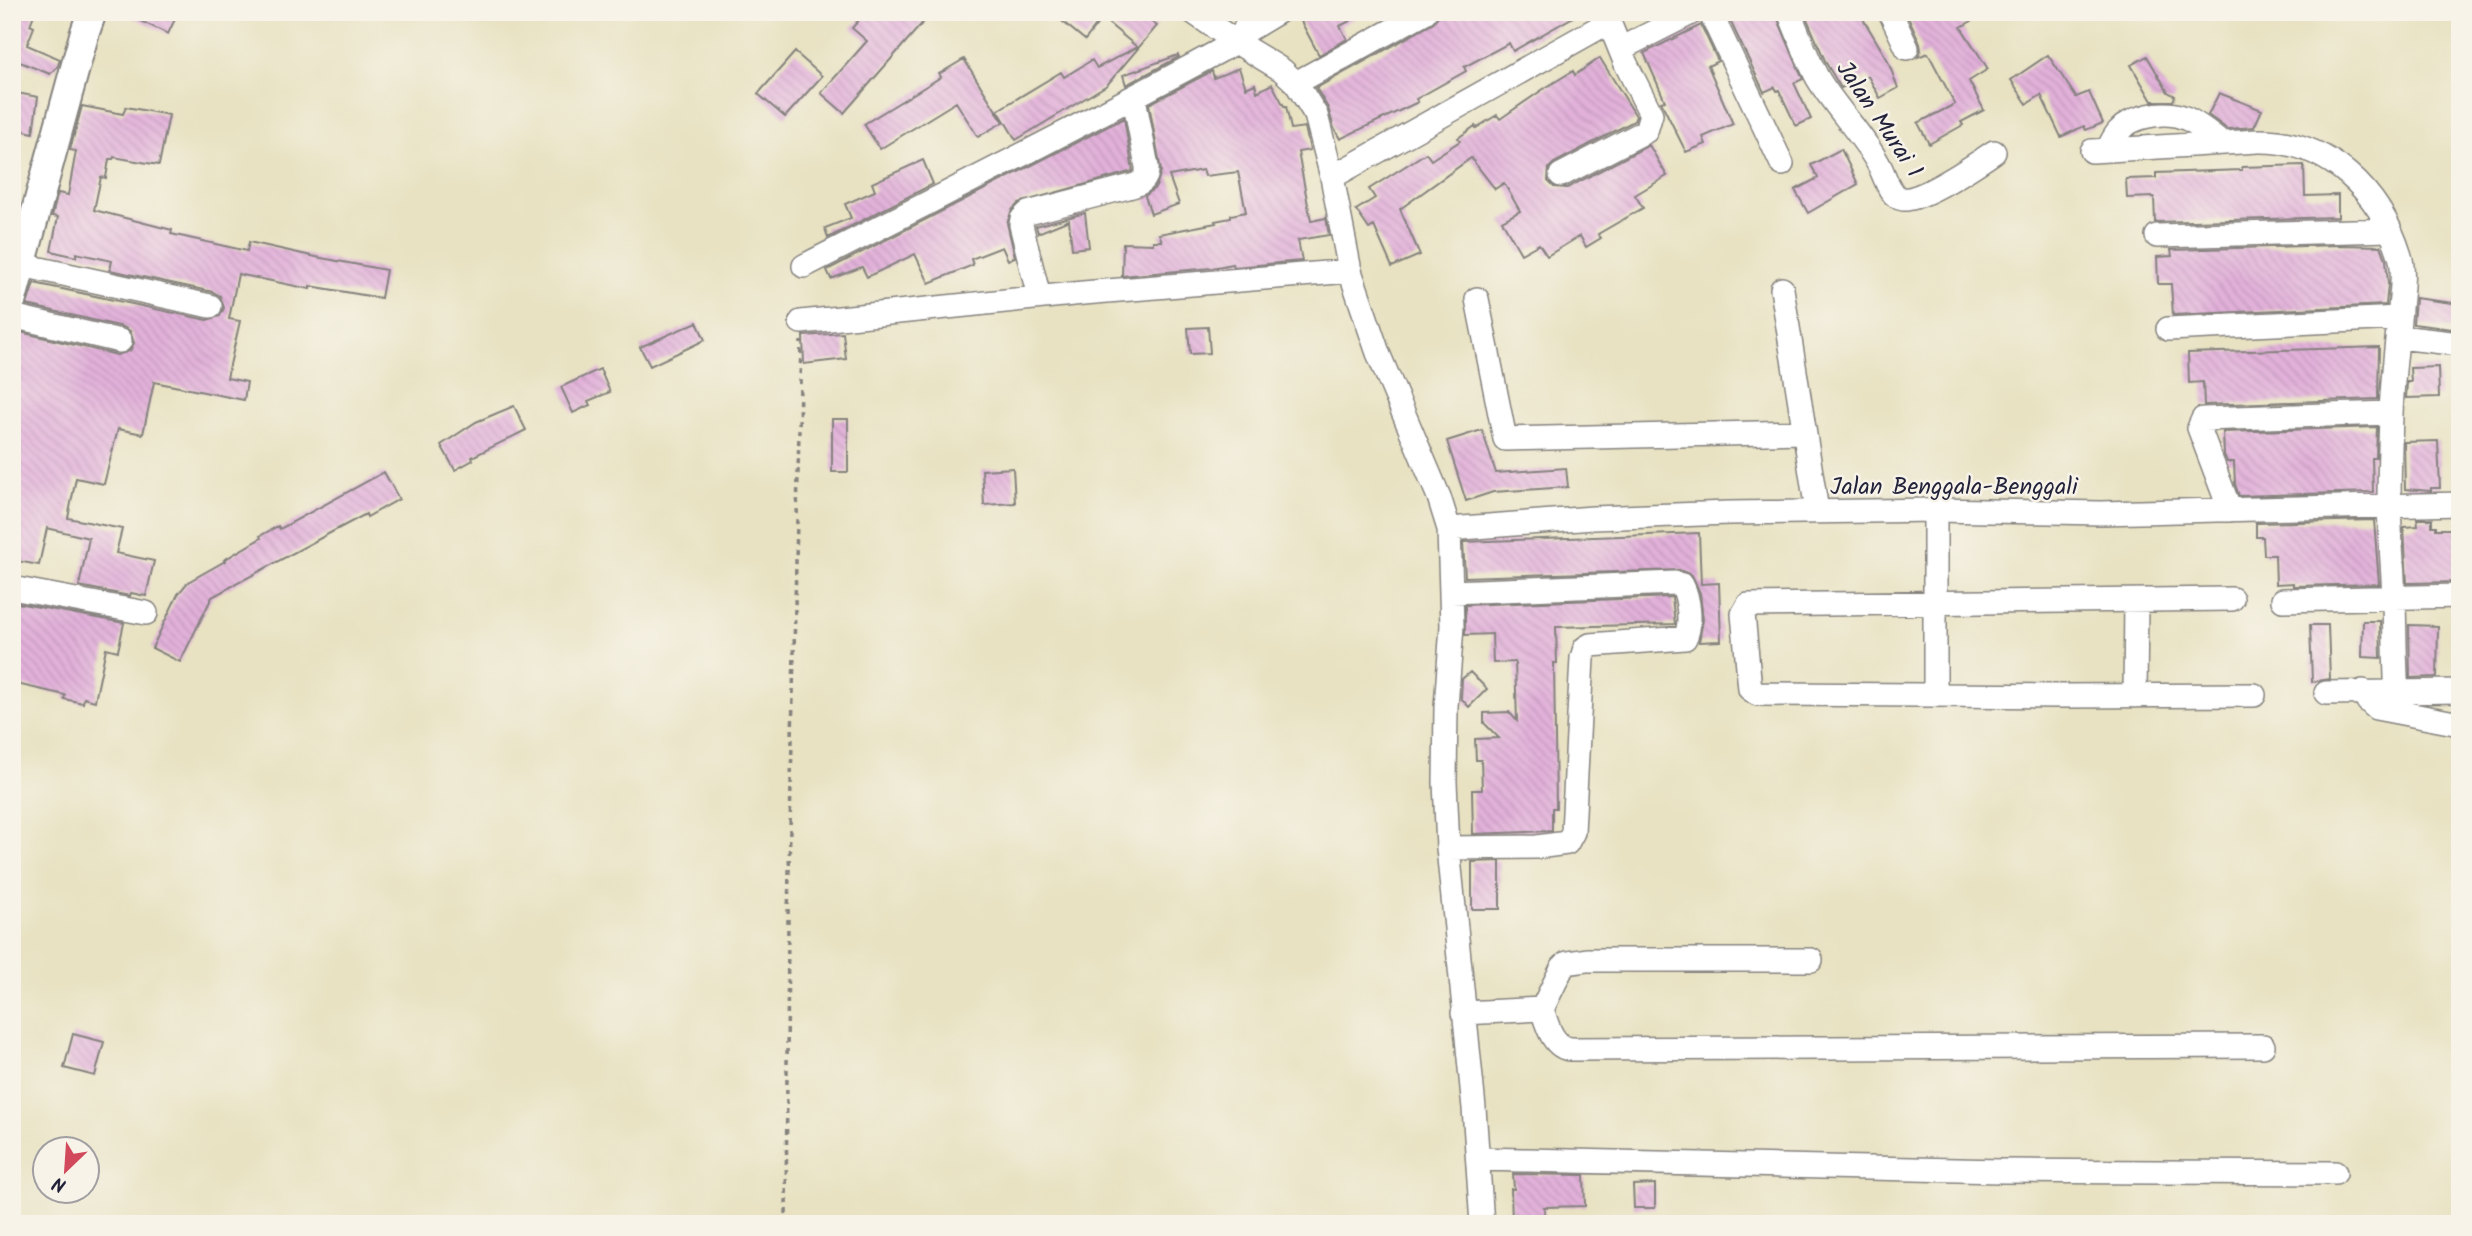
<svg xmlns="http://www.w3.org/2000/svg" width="2472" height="1236" font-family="Kalam,sans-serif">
<defs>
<pattern id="building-back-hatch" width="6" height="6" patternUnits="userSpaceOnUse" patternTransform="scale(1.75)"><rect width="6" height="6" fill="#e2b1da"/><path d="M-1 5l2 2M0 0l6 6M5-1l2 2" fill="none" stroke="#c298bc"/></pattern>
</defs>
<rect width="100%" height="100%" fill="#f7f3e8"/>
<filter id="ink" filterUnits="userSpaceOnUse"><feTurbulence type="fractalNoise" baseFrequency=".0143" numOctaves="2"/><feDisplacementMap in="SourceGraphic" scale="14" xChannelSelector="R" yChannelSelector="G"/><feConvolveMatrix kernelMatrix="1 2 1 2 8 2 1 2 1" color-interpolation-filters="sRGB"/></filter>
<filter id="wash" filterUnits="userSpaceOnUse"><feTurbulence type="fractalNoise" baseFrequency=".00686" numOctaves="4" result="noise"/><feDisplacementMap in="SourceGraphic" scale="28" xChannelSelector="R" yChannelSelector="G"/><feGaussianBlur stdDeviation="1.57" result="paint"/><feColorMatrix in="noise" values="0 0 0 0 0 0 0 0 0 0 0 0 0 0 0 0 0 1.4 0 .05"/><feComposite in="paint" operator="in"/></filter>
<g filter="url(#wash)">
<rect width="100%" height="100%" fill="#e8e2c2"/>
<g id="blocks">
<!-- building -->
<path fill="url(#building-back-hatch)" d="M12 12H35L30 25 34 27 27 45 60 59 58 66 50 74 20 62 12 80Z
M122 12H165L176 17 168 34Z
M866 12H932L844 113 821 93 867 41 852 28Z
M1051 12H1140L1157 26 1107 85 1016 140 998 110 1061 72 1064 77 1092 60 1097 68 1137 47 1102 18 1085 40Z
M1296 12H1367L1340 26 1347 39 1319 55Z
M1445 12H1582L1513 51 1509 43 1464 67 1466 71 1416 99 1418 102 1340 139 1334 128 1328 108 1316 88 1432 24 1438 16Z
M1726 12H1775L1803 79 1794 83 1811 119 1796 126 1779 90 1777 91 1775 87 1764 92Z
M1804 12H1859L1887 59 1898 88 1880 98 1868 76 1841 88 1826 63Z
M1906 12H1988L1961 27 1988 69 1969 81 1984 110 1961 122 1963 125 1929 144 1918 123 1955 104 1928 53 1918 57 1921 50 1920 43Z
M1701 25 1718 61 1708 66 1733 124 1703 137 1706 144 1686 152 1661 102 1665 101 1644 53Z
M795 52 822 76 785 117 758 94Z
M1178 55 1179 57 1126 85 1123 75Z
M2048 55 2076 97 2089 92 2103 123 2086 130 2084 126 2061 137 2041 95 2027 104 2011 80Z
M2147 56 2168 92 2175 96 2173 101H2152L2131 65Z
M1600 58 1636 116 1634 121 1554 163 1549 168 1548 181 1554 187 1567 188 1649 145 1667 176 1635 195 1643 208 1598 234 1601 238 1586 247 1580 236 1547 256 1539 244 1521 254 1502 221 1520 211 1504 183 1495 189 1471 158 1400 209 1420 255 1392 267 1374 226 1369 229 1356 210 1375 198 1369 189 1426 153 1431 160 1460 141 1458 138 1475 126 1476 128 1497 115 1500 119 1545 88 1573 71 1575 75Z
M964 59 1003 122 978 137 956 102 880 149 864 124 941 77 939 74Z
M1239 68 1246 88 1255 84 1257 92 1272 84 1284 106H1286L1291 129 1305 127 1310 150 1298 152 1311 221 1326 218 1329 235 1298 240 1302 261 1234 267 1233 264 1212 268 1122 276 1123 243 1153 244V241H1162L1159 234 1216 223 1215 221 1231 218V215L1246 212 1238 172 1205 176 1203 170 1169 176 1179 204 1151 214 1145 196 1156 187 1161 171 1149 104 1212 71 1214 78Z
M12 92 38 97 33 133 12 128Z
M2219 93 2262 110 2254 127 2227 129 2208 115Z
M82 106 123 114 126 107 169 115 159 165 114 157 113 159H109L106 178 101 177 94 210 172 230 171 234 247 251 249 242 316 257 386 270 381 298 310 286V289L238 274 229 319 240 321 227 378 247 382 244 400 154 382 143 434 118 429 104 484 76 478 68 518 122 529 116 553 154 561 146 596 131 593 130 596 79 586 89 538 47 528 39 565 12 560V415L17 394 12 393V351L16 331 117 355 130 351 134 343 130 331 123 327 27 305 34 283 207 320 220 316 224 308 220 296 213 292 110 270 112 261 76 253V257L51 251 58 217 52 216 58 193 68 195 76 151 70 150Z
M1124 118 1133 171 1019 203 1012 210 1007 223 1015 257 1008 260 1002 247 971 259 973 265 929 283 915 254 867 277 862 267 831 279 827 270Z
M1841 149 1858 184 1808 213 1795 190 1818 178 1811 165Z
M923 160 933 184 828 238 825 228 851 218 845 204 875 191 872 183Z
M2304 165 2305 196 2338 195V217L2155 222 2154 197 2127 198 2126 179 2156 178V173L2242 170V167Z
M1085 213 1089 247 1072 249 1069 220 1038 233 1036 226Z
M2339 245 2381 246 2386 259 2388 284 2386 305 2173 315 2171 284H2158L2157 257 2172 256 2171 250Z
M2415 298 2460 304V330L2413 324Z
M697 322 705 340 650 366 640 347Z
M1208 327 1210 353 1190 354 1188 328Z
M843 333 846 359 804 364 803 336Z
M2379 347 2378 399 2204 405 2203 382 2189 383 2188 353Z
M2438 367 2439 397 2406 398 2407 382H2411L2410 368Z
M600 369 610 392 588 401 590 405 573 413 561 387Z
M514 406 526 430 472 457 473 460 455 470 441 445 476 422Z
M832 419H848V472H832Z
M2377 427 2376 458H2372L2373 492 2239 496 2235 484 2234 462H2227L2224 455 2223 432Z
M1482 430 1496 473 1566 468 1568 487 1493 492 1466 501 1447 441Z
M2438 441 2440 488H2431V491L2405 489 2404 442Z
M1013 468 1015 503 984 505 982 470Z
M384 472 399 499 367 517 366 514 330 533 212 597 180 662 152 648 178 594 188 582 225 561 224 560 261 538 260 536 278 526 280 529Z
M2417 519H2432V526H2436V529H2460V582L2407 583 2404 527 2418 526Z
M2374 520 2379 584 2293 586V583L2276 584 2275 555H2264L2263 537H2256V523Z
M1699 533 1701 584 1719 583 1721 641 1699 642 1703 620 1700 593 1692 575 1679 570 1465 577 1463 542Z
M1672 597 1675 624 1556 627 1557 663H1554L1556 808H1552V831L1473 834 1472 790H1482L1481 760H1476L1475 739 1499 738 1484 723V713L1509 712 1517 721 1515 662 1493 663 1492 634 1465 635V605Z
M12 602 124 623 118 651 106 648 95 701 84 698 83 703 64 699 65 695 12 683V658L15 645 12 644Z
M2363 621H2380L2381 658 2362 657Z
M2310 625H2328L2330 679 2312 682Z
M2409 625 2438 626 2437 677 2410 678Z
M1470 672 1487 689 1469 707 1461 698 1462 679Z
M1500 861V909H1472V862Z
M73 1034 104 1042 95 1076 64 1068Z
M1513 1174 1584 1175 1585 1206 1544 1207 1545 1224H1512L1511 1189H1514Z
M1655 1184V1208H1634L1633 1185Z"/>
</g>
</g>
<g filter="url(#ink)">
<use href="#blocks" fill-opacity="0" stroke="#85827e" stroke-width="2"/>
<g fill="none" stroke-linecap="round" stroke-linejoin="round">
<!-- minor casing -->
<g stroke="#85827e" stroke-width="26">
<path id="minor" d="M1193 12 1236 42 1282 70 1296 83 1316 115 1332 177 1350 271 1378 353 1439 497 1449 529 1452 626 1446 707 1445 782 1448 848 1474 1108 1482 1224
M1710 12 1782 164
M1789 12C1798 33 1806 56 1817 77 1835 108 1862 133 1879 165 1885 175 1889 197 1903 199 1921 202 1978 163 1994 152
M1890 12 1907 48
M1243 33 1278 12
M1620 49 1693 12
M1296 83 1425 12
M2107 150C2111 144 2114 136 2119 131 2126 123 2138 118 2148 116 2181 108 2198 124 2222 143
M2092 151 2258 141C2328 140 2380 191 2400 256 2405 271 2401 293 2400 309 2397 344 2392 379 2391 415 2390 445 2389 475 2389 505 2390 537 2393 569 2394 601 2395 638 2395 675 2398 712
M1561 175 1646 131 1651 114 1626 64 1609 22
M1332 177 1609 22 1606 12
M12 228 30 230
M2157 236 2390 230
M22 265 210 306
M804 266C948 192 1094 120 1236 42L1243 33 1252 12
M1782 289 1817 511
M1039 297 1021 225 1022 219 1028 213 1128 187C1141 184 1148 180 1147 167L1134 98
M1477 299 1505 439 1804 432
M12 316 120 341
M801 322 1083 293 1350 271
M2168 329 2399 318
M2399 337 2460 344
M1935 510V695
M2230 510 2199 428 2203 419 2391 413
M1449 529 1593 518 1729 513 1935 510 2101 513 2460 504
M12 588 146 613
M2232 599 1748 605 1743 614 1750 689 1757 694 2063 696 2254 695
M2283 600 2460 596
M2363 691 2368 701 2376 708 2460 724
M2326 693 2460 691
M2135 696 2136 601
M1448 848 1537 847 1567 843 1573 832 1582 658 1585 648 1590 645 1685 638C1692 625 1689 598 1682 585L1675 583 1451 592
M1542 1009 1562 968 1567 963 1587 960H1811
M1463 1013 1542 1009C1547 1025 1553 1048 1571 1049L2263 1046
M1478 1159 2001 1171 2335 1173"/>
</g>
<!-- major casing -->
<g stroke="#85827e" stroke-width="32">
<path id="major" d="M12 299 84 35 92 12"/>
</g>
<!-- path -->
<path stroke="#85827e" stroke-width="3.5" stroke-dasharray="5 5" stroke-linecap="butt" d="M786 1224 788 917 801 341"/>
<!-- minor -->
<use href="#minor" stroke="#fff" stroke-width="23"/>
<!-- major -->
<use href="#major" stroke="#fff" stroke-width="28"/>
</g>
</g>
<g text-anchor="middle" stroke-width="5" stroke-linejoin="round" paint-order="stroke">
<!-- street labels -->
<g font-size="24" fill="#22223b" stroke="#f7f3e8">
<text transform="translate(1880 119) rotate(56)" y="8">Jalan Murai 1</text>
<text x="1954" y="494">Jalan Benggala-Benggali</text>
</g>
</g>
<!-- margin -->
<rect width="2472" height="1236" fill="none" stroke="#f7f3e8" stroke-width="42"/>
<!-- north arrow -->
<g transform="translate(66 1170) rotate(205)"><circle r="33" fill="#f7f3e8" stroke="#a29fa3" stroke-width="2"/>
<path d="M0-5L12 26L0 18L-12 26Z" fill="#d1495b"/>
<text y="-10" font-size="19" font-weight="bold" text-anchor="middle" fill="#22223b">N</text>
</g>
</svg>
